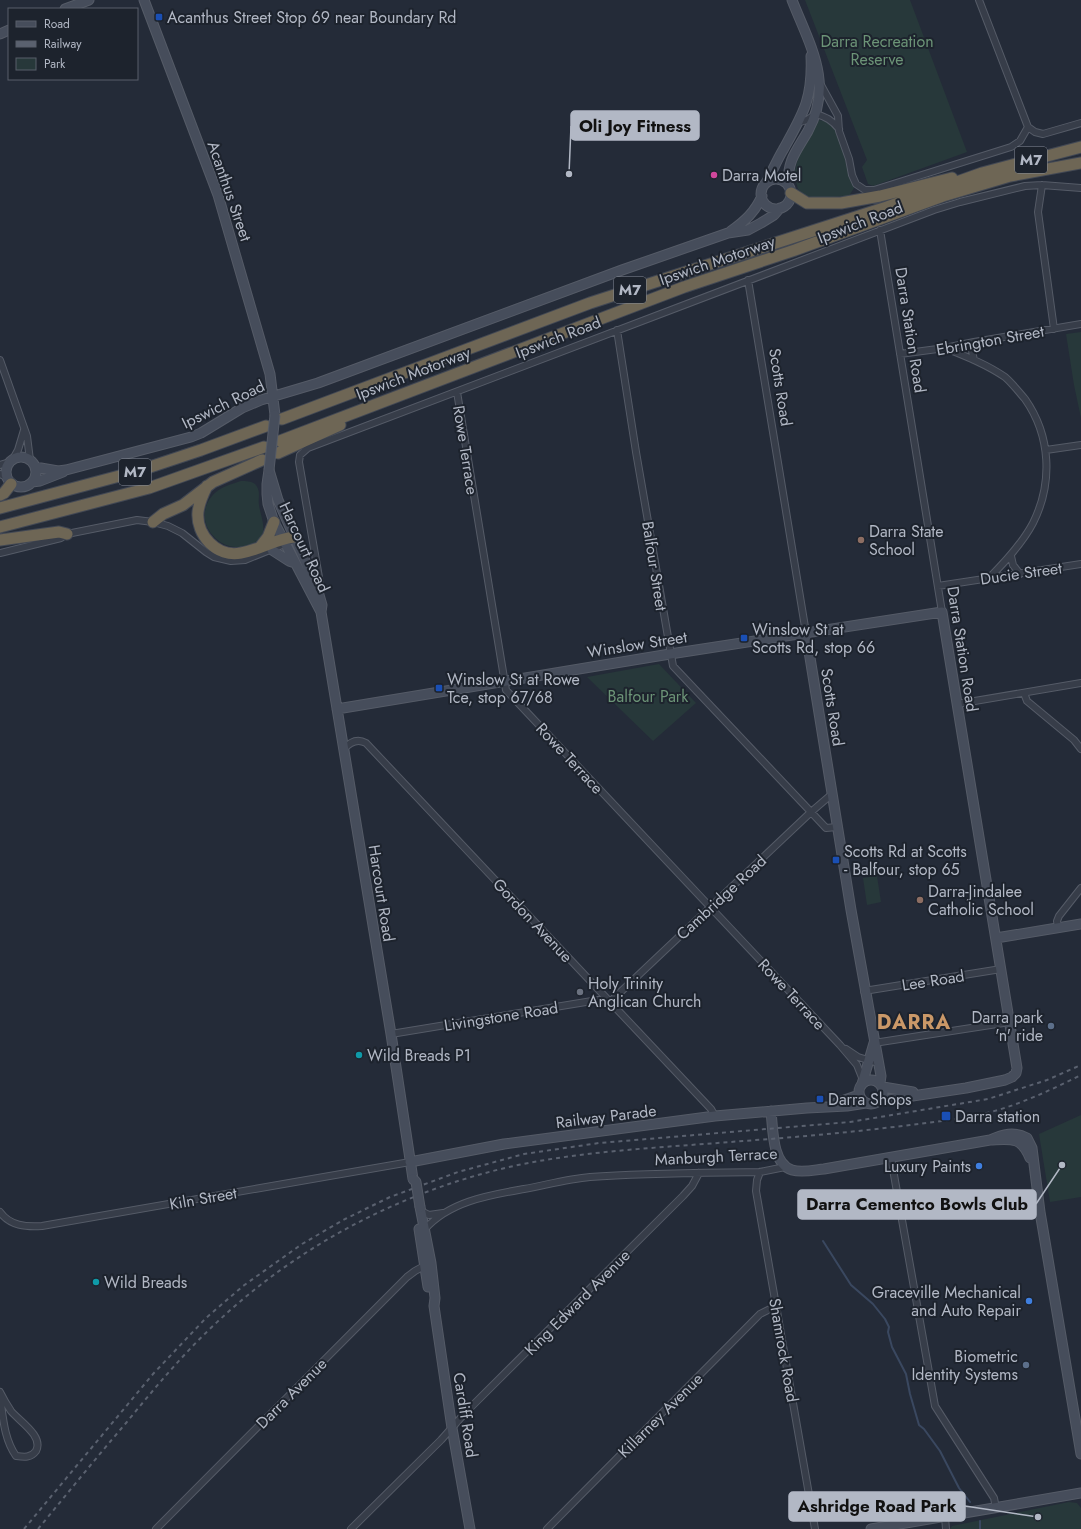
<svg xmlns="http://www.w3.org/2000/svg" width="1081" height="1529" font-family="Jost,sans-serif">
<rect width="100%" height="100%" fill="#242b38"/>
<!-- green -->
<path fill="#27383a" d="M805 0H910L967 152 876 185 873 186 868 184 862 167 867 160Z
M819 120C825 121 832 122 835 128 846 146 844 170 854 188L849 196 819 198 805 196 798 189 794 174 799 155Z
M1081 332V418L1074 385 1066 334Z
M241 481C246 481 251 481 255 484 256 485 258 488 258 489 260 494 258 500 259 505 260 514 266 526 262 535 254 550 230 550 219 541 202 529 199 507 216 492 223 486 232 484 241 481Z
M659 664 696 703 653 741 587 677Z
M877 876 881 902 867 905 863 878Z
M1081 1115V1197L1050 1202 1039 1134Z
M1069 1502 1077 1503 1081 1508V1529H950L952 1526Z"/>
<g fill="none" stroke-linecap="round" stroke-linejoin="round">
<!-- stream -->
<path stroke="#3a4860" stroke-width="2" d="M823 1241 851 1285 873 1304 885 1319 889 1327 888 1332 892 1347 906 1374 910 1394 919 1425 924 1429 940 1451 959 1488 970 1502
M980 1521V1529"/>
<!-- street casing -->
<g stroke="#555b67" stroke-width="8">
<path id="street" d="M979 0 1028 127
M821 85 838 116 839 131 849 159 852 175 856 184 865 190H874L1011 147 1020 141 1028 127
M800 122 807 120 816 114C826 117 832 120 839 129
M1028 127 1035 132 1043 134 1081 123
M1042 185 1038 212 1054 329
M880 230 942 612
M748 280 806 633
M617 330 636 452 673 666 811 812 826 828 837 827
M974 342 972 351 974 360
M945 348C965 356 986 364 1005 377 1012 383 1019 392 1025 399 1051 436 1053 483 1033 523 1023 542 1005 562 990 577
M900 354 945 348 974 342 1081 324
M0 360 27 436 30 460
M457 392 506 690 840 1045 857 1065 863 1080
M1046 450 1081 445
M13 459 18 450 24 430
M0 465 10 462
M0 474 6 477
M0 553 61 538 67 534 137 520 153 522 168 526 182 533 206 552 214 557 231 561 245 560 287 543
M1011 556 1013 565 1020 574
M938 586 1081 564
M319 591 320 583 299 462 300 455 308 448 934 210 960 202 1025 186 1042 185 1081 188
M1024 693 1027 701 1074 740 1081 749
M957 704 1081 683
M344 749C350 742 357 738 366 743L711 1109 715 1116
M1058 927 1057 921 1059 916 1081 888
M864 991 1001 969
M391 1034 598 1000 611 1001 811 812 832 794
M874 1043 1010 1022
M846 1049 858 1057 878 1063
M891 1158 935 1406 994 1498 996 1508
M760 1172 757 1180 756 1191 815 1529
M421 1211 429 1215 443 1213
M0 1212C10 1226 26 1227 42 1226L410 1162
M425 1229C450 1201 490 1195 524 1189 546 1185 568 1179 590 1177 647 1173 703 1173 760 1172L785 1167
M0 1392C3 1398 7 1405 11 1411 19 1421 44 1436 36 1451 31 1458 24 1457 16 1456 4 1439 3 1417 0 1397
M945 1517 946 1529
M156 1529 407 1277 415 1271 428 1264
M351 1529 441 1440 465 1413 683 1196 692 1186 699 1173
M547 1529 760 1314 776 1306"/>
</g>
<!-- secondary casing -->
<g stroke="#555b67" stroke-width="11">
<path id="secondary" d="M144 0 218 195 270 374 275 415
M65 9 89 0
M0 34 9 30
M761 194a15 15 0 1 1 30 0a15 15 0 1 1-30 0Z
M766 183C772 172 777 160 783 150 803 114 813 99 811 56
M788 184C788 159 796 152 808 131 834 83 810 46 792 0
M731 231C745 221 755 212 762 196
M6 472a15 15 0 1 1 30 0a15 15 0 1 1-30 0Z
M35 467 58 471 66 470 191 437 201 433 242 408 261 400 318 383 622 270 728 233 748 230 761 223 774 215 780 208
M269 470 278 500 317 588 322 605 321 612 391 1034 413 1179
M269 470 267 484V494L268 504 274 522 321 612
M32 482 40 481 63 472
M272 550 289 561 295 563
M806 633 851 910 881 1076 880 1083
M337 709 670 654 942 612 1017 1068 1016 1073 1012 1077 1005 1080 966 1088 879 1101
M996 938 1081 924
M859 1092a12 12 0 1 1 24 0a12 12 0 1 1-24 0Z
M862 1084 874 1043
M883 1087 913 1092
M836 1103 859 1095
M771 1111C773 1129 772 1164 792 1170 802 1173 814 1170 824 1169L990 1140C1011 1139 1021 1136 1030 1158
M990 1140C1003 1134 1014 1131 1027 1138L1032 1148 1040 1212 1081 1454
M410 1162 504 1144 715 1116 807 1108 847 1106 866 1103
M420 1207 431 1263 435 1298 434 1306 452 1428 470 1529
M419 1229 428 1287
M871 1529 1081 1493"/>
</g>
<!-- highway casing -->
<g stroke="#424854" stroke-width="13">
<path id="highway" d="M791 193 807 203H841L880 196 952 178
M282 419 590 303 887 207 982 173 1081 147
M280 441 684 287 795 250 943 196 1010 176 1081 163
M278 453 340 425
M207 486C203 494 199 503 198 512 196 535 217 558 241 553 260 550 275 539 294 537
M0 495 4 493 11 484
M0 508 138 471 201 450 266 426
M153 522 163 514 183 505 213 482 262 460
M0 527 149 488 264 447
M0 540 59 532 67 534
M261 546 268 537 274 522"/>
</g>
<!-- street -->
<use href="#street" stroke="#373d49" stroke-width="6"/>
<!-- secondary -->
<use href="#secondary" stroke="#464d5b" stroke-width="9"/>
<!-- highway -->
<use href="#highway" stroke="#6e6655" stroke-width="11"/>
<!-- rail -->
<path stroke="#5a616f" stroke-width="2" stroke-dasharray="4 4" stroke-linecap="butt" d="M24 1529 153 1374 206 1318 243 1286 302 1244 345 1219 390 1197 458 1172 524 1154 599 1143 850 1122 988 1099 1047 1080 1081 1065
M38 1529C67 1494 96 1458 126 1423 154 1389 182 1355 214 1325 299 1244 407 1188 523 1164 594 1150 670 1147 743 1141 799 1137 854 1132 910 1125 935 1122 961 1119 987 1113 1019 1105 1051 1090 1081 1075"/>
<!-- secondary-bridge casing -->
<g stroke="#555b67" stroke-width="11" stroke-linecap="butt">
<path id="secondary-bridge" d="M269 470 275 415
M413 1179 416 1182 420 1207"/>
</g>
<!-- secondary-bridge -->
<use href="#secondary-bridge" stroke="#464d5b" stroke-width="9"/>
</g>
<!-- markers -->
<g fill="#1a4fb4" stroke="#1d232d" stroke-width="1.5">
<rect x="155" y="13" width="8" height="8" rx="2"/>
<rect x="740" y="634" width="8" height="8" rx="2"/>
<rect x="435" y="684" width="8" height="8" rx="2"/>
<rect x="832" y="856" width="8" height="8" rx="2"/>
<rect x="816" y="1095" width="8" height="8" rx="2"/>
<rect x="941" y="1111" width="10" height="10" rx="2"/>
</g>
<circle fill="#d1479c" stroke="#1d232d" stroke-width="1.5" cx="714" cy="175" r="4"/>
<g fill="#8d6e63" stroke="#1d232d" stroke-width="1.5">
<circle cx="861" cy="540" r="4"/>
<circle cx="920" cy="900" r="4"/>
</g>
<circle fill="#6b7280" stroke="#1d232d" stroke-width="1.5" cx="580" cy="992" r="4"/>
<g fill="#5c6f8a" stroke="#1d232d" stroke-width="1.5">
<circle cx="1051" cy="1026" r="4"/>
<circle cx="1026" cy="1365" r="4"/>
</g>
<g fill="#0f9aa8" stroke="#1d232d" stroke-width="1.5">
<circle cx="359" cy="1055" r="4"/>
<circle cx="96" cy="1282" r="4"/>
</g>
<g fill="#3f7fe0" stroke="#1d232d" stroke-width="1.5">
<circle cx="979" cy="1166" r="4"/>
<circle cx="1029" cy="1301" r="4"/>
</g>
<g text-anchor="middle" stroke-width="4" stroke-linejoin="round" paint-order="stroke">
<!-- shield labels -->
<g fill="#1d232d" stroke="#858b97" stroke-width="1">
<rect x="1015" y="147" width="32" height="26" rx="3"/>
<rect x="614" y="277" width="32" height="26" rx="3"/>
<rect x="119" y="459" width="32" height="26" rx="3"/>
</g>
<g font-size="15" font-weight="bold" fill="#b2b8c5">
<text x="1031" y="165">M7</text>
<text x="630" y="295">M7</text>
<text x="135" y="477">M7</text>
</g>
<!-- poi labels -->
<g font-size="16" fill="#b2b8c5" stroke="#1d232d" text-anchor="start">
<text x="167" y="23">Acanthus Street Stop 69 near Boundary Rd</text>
<text x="722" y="181">Darra Motel</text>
<text x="869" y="537">Darra State<tspan x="869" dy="18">School</tspan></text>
<text x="752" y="635">Winslow St at<tspan x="752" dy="18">Scotts Rd, stop 66</tspan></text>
<text x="447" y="685">Winslow St at Rowe<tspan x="447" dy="18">Tce, stop 67/68</tspan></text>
<text x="844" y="857">Scotts Rd at Scotts<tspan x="844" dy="18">- Balfour, stop 65</tspan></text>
<text x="928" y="897">Darra-Jindalee<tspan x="928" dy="18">Catholic School</tspan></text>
<text x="588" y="989">Holy Trinity<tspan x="588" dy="18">Anglican Church</tspan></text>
<text x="1043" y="1023" text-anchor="end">Darra park<tspan x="1043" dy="18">'n' ride</tspan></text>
<text x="367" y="1061">Wild Breads P1</text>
<text x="828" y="1105">Darra Shops</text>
<text x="955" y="1122">Darra station</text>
<text x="971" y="1172" text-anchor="end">Luxury Paints</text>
<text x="104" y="1288">Wild Breads</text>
<text x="1021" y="1298" text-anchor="end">Graceville Mechanical<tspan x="1021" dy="18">and Auto Repair</tspan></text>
<text x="1018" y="1362" text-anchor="end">Biometric<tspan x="1018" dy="18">Identity Systems</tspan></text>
</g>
<!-- park labels -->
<g font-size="16" fill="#6c9477" stroke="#1d232d">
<text x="877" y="47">Darra Recreation<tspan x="877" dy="18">Reserve</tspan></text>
<text x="648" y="702">Balfour Park</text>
</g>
<!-- street labels -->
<g font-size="16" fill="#b2b8c5" stroke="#1d232d">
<text transform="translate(230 191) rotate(71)" y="6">Acanthus Street</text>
<text transform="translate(860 222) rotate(-21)" y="6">Ipswich Road</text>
<text transform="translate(717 260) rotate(-19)" y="6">Ipswich Motorway</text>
<text transform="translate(911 330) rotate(81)" y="6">Darra Station Road</text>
<text transform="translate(558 337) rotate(-21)" y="6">Ipswich Road</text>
<text transform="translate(990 340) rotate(-10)" y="6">Ebrington Street</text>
<text transform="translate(413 373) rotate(-21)" y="6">Ipswich Motorway</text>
<text transform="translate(781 387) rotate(81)" y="6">Scotts Road</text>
<text transform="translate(223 404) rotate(-26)" y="6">Ipswich Road</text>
<text transform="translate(466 450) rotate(81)" y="6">Rowe Terrace</text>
<text transform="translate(305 547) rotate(65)" y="6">Harcourt Road</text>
<text transform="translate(655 566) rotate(81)" y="6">Balfour Street</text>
<text transform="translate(1021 573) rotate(-8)" y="6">Ducie Street</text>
<text transform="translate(637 644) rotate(-9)" y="6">Winslow Street</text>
<text transform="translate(963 649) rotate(81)" y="6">Darra Station Road</text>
<text transform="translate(833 707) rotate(81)" y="6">Scotts Road</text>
<text transform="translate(570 758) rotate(47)" y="6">Rowe Terrace</text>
<text transform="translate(382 893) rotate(81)" y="6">Harcourt Road</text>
<text transform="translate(721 897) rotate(-43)" y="6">Cambridge Road</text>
<text transform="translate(533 920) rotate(47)" y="6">Gordon Avenue</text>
<text transform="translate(933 980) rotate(-9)" y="6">Lee Road</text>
<text transform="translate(792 994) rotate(47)" y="6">Rowe Terrace</text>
<text transform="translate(501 1016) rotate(-9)" y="6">Livingstone Road</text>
<text transform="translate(606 1116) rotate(-7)" y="6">Railway Parade</text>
<text transform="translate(716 1156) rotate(-3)" y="6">Manburgh Terrace</text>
<text transform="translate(203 1198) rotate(-10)" y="6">Kiln Street</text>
<text transform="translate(577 1302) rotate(-45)" y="6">King Edward Avenue</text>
<text transform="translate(784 1350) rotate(80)" y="6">Shamrock Road</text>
<text transform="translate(291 1393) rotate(-45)" y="6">Darra Avenue</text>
<text transform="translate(466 1415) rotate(81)" y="6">Cardiff Road</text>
<text transform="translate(660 1415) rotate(-45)" y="6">Killarney Avenue</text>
</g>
<!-- district labels -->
<g font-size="20" font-weight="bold" letter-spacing="1" fill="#ca9868" stroke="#1d232d">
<text x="914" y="1029">DARRA</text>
</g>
</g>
<!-- callouts -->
<path fill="none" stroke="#b2b8c5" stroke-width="1.5" d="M569 174L571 126M1062 1165L1036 1204M1038 1517L965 1506"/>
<g fill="#b2b8c5" stroke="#1d232d" stroke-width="1.5">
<circle cx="569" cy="174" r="4"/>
<circle cx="1062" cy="1165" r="4"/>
<circle cx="1038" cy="1517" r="4"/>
</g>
<g fill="#b2b8c5" stroke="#b2b8c5" stroke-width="1.5">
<rect x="571" y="111" width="128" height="29" rx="4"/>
<rect x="798" y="1190" width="238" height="29" rx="4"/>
<rect x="789" y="1492" width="176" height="29" rx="4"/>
</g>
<g font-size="17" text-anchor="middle" font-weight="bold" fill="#111">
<text x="635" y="132">Oli Joy Fitness</text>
<text x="917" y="1210">Darra Cementco Bowls Club</text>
<text x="877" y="1512">Ashridge Road Park</text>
</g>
<!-- legend -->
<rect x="8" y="8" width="130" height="72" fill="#1d232d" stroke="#595f6a"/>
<rect x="16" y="21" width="20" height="6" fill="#464d5b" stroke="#595f6a"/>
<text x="44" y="28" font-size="12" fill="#b2b8c5">Road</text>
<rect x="16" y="41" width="20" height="6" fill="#5a616f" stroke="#595f6a"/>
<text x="44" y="48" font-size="12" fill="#b2b8c5">Railway</text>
<rect x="16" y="58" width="20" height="12" fill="#27383a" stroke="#595f6a"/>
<text x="44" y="68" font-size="12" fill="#b2b8c5">Park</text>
</svg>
